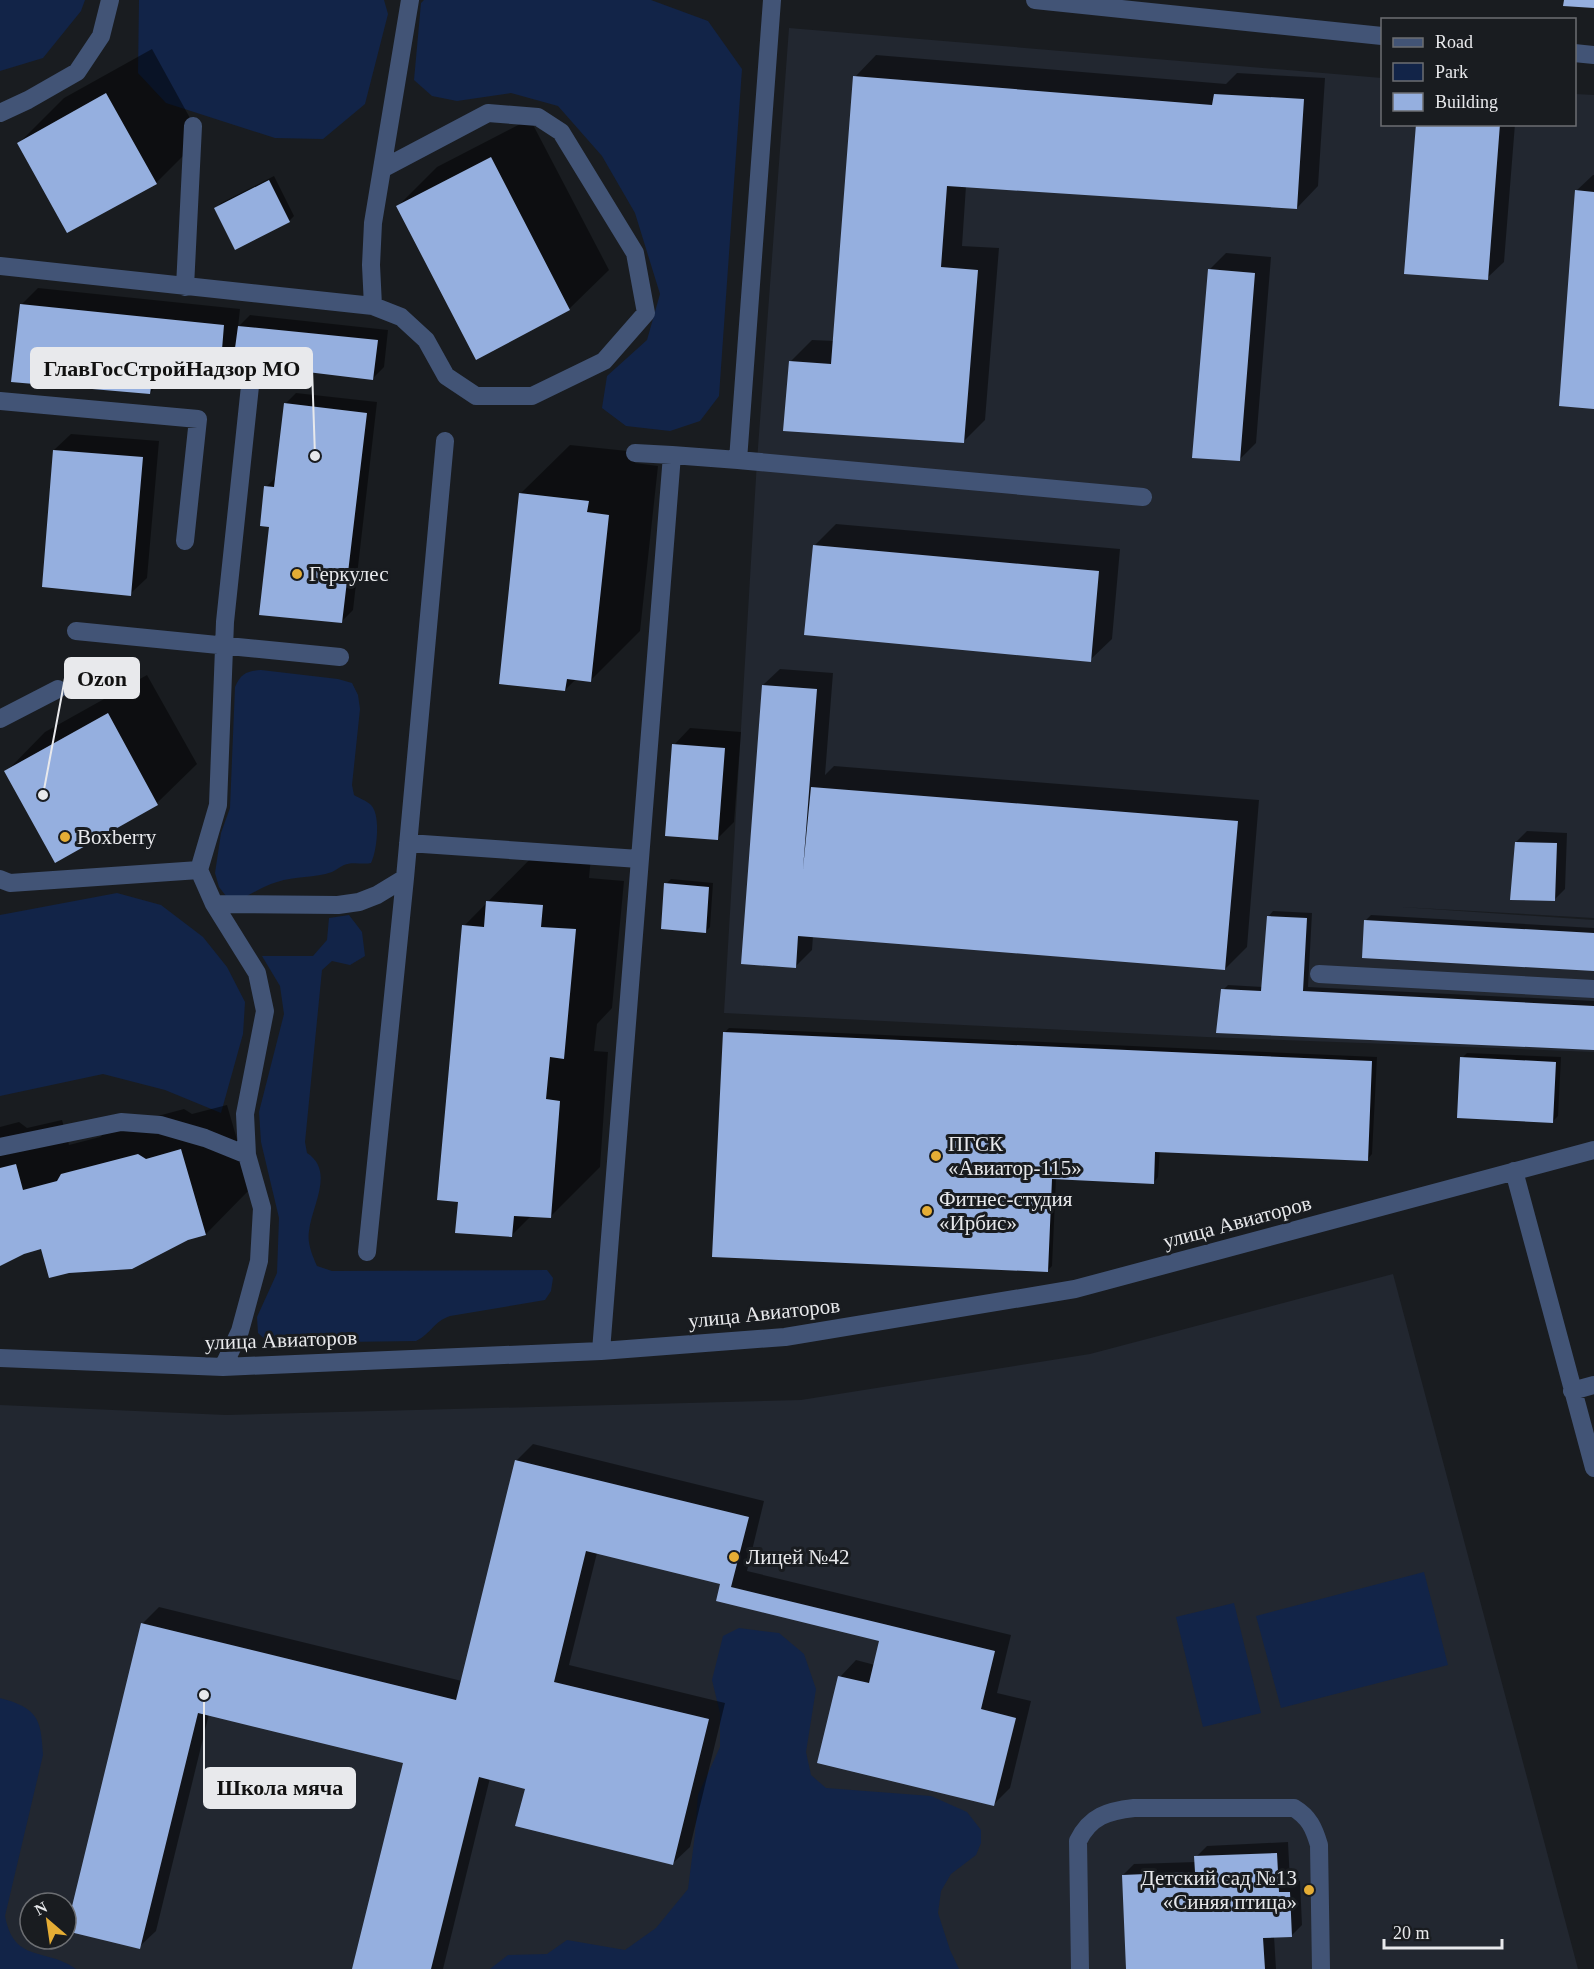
<svg xmlns="http://www.w3.org/2000/svg" width="1594" height="1969" font-family="'Times New Roman',serif">
<rect width="100%" height="100%" fill="#191c20"/>
<!-- built -->
<path fill="#222730" fill-rule="evenodd" d="M789 28 1382 78V124H1574L1575 94 1594 95V918L1401 907 1594 920V1052L1206 1037 724 1013 757 461Z
M1393 1274 1578 1969H0V1405L226 1415 801 1400 1090 1354ZM30 1903H66V1939H30Z"/>
<!-- green -->
<path fill="#122448" d="M0 0H85L81 11 43 58 0 71Z
M139 0H384L388 14 365 104 323 139 275 138 166 103 138 73Z
M424 0H651L708 21 742 69 719 396 700 421 670 431 626 426 602 408 607 376 647 340 660 294 635 213 602 156 558 106 511 93 457 101 432 96 414 80 421 3Z
M261 670 338 679 352 683 358 695 360 709 352 785 354 795C359 798 367 801 371 805 381 815 377 851 371 863 363 865 352 861 344 865 339 867 337 870 332 872 315 878 295 876 277 882 263 886 252 894 239 900L226 896 219 887 215 873 221 833 230 808 235 687C241 673 247 671 261 670Z
M117 893 161 905 203 937 227 967 245 1002 243 1034 221 1113 165 1090 103 1074 0 1096V915Z
M349 915 362 932 365 956 350 965 332 961 322 970 305 1142 307 1153C335 1171 312 1205 309 1231 307 1243 312 1255 317 1266L332 1271 547 1270 553 1278 551 1291 545 1300 450 1316C433 1322 432 1333 416 1341L269 1343 258 1333 257 1317 277 1273 279 1218 261 1142 259 1112 284 1014 280 986 262 956H313L327 940 329 918Z
M1424 1572 1448 1665 1281 1708 1256 1616Z
M1234 1603 1261 1713 1203 1727 1176 1617Z
M739 1628 779 1633 804 1654 816 1689 806 1752 811 1775 826 1788 931 1796 967 1812 981 1830V1843L976 1855 951 1874 941 1891 938 1913 950 1950 959 1969H490L508 1955 547 1954 567 1940 625 1950 656 1928 688 1889 695 1834 698 1795 720 1747V1713L712 1680 723 1636Z
M0 1698C38 1708 41 1719 43 1755L5 1916C14 1964 46 1947 76 1969H0Z"/>
<!-- shadow -->
<path fill="#0007" d="M152 49 201 138 156 183 19 143 64 98Z
M876 55 1226 84 1237 73 1325 78 1318 186 1297 208 966 186 962 246 999 248 985 420 964 441 791 361 812 340 835 341 855 77Z
M530 119 609 270 569 309 397 207 437 167Z
M1417 124H1515L1504 262 1487 278Z
M1593 175H1594V407L1576 191Z
M274 176 294 216 289 221 216 208 221 203Z
M1226 253 1271 257 1256 443 1240 459 1209 270Z
M38 288 240 309 238 327 250 315 388 330 384 367 373 378 237 344 220 360 169 354 166 376 150 393 22 304Z
M296 393 377 402 353 610 342 621 266 487 277 476 285 404Z
M71 434 159 441 147 578 130 594 54 450Z
M570 445 637 452 635 463 658 466 640 631 591 680 576 679 565 690 520 494Z
M836 524 1120 549 1112 639 1090 660 815 545Z
M780 669 833 673 825 775 834 766 1259 800 1247 947 1225 969 813 936 812 950 795 967 763 685Z
M147 675 197 764 157 803 55 861 6 772 45 732Z
M690 728 741 732 734 822 718 838 674 745Z
M1527 831 1567 833 1565 889 1554 900 1516 842Z
M537 852 591 857 589 878 624 881 612 1008 597 1024 594 1051 608 1052 600 1167 551 1216 532 1215 511 1236 459 1200 464 926Z
M671 879 713 883 710 927 705 932 666 884Z
M1273 911 1312 913 1308 987 1594 1001V1049L1223 990 1228 985 1263 987 1268 917Z
M1371 915 1594 928V970L1366 920Z
M729 1028 1377 1057 1372 1154 1367 1160 1160 1150 1158 1177 1153 1183 1056 1178 1052 1266 1047 1271 724 1033Z
M1467 1053 1561 1057 1558 1116 1553 1121 1462 1058Z
M227 1105 251 1188 206 1234 42 1247 23 1253 0 1264V1127L19 1122 27 1128 62 1120 69 1145 100 1137 109 1129 184 1109 192 1114Z
M533 1444 764 1501 747 1571 1011 1635 997 1693 1031 1701 1010 1788 993 1805 840 1677 856 1660 875 1665 881 1640 718 1600 722 1583 597 1553 569 1665 725 1703 690 1847 673 1863 527 1788 490 1778 443 1969H354L405 1762 209 1714 156 1931 139 1947 67 1929 143 1623 159 1607 462 1681 517 1460Z
M1288 1842 1290 1882 1300 1881 1302 1925 1291 1936H1274L1276 1969H1128L1123 1875 1134 1864 1196 1862V1857L1207 1846Z"/>
<!-- building -->
<path fill="#95afdf" d="M1564 0H1594V8L1563 6Z
M853 76 1212 105 1214 94 1304 99 1297 209 947 186 941 267 978 270 964 443 783 431 789 361 831 364Z
M106 93 157 184 67 233 17 143Z
M1416 124H1500L1488 280 1404 274Z
M491 157 570 310 476 360 396 206Z
M269 180 290 222 235 250 214 208Z
M1575 190 1594 192V409L1559 406Z
M1208 269 1255 273 1240 461 1192 458Z
M20 304 224 325 221 362 156 354 150 394 11 382Z
M238 326 378 340 373 380 233 363Z
M284 403 367 413 342 623 259 615 269 527 260 526 264 486 274 487Z
M53 450 143 457 131 596 42 587Z
M519 493 589 501 587 512 609 515 591 682 567 679 565 691 499 684Z
M813 545 1099 571 1091 662 804 635Z
M762 685 817 689 803 869 811 787 1238 821 1225 970 798 936 796 968 741 964Z
M108 713 158 805 55 863 4 771Z
M672 744 725 748 718 840 665 836Z
M1515 842 1557 843 1555 901 1510 900Z
M664 883 709 887 706 933 661 929Z
M486 901 543 905 541 927 576 929 564 1059 550 1057 546 1099 560 1101 551 1218 514 1216 512 1237 455 1233 458 1202 437 1200 462 925 484 927Z
M1267 916 1307 918 1303 991 1594 1006V1050L1216 1033 1221 989 1261 991Z
M1364 920 1594 933V971L1362 958Z
M723 1032 1372 1061 1368 1161 1155 1152 1154 1184 1052 1179 1048 1272 712 1257Z
M1460 1057 1556 1062 1553 1123 1457 1118Z
M181 1149 206 1235 188 1240 132 1269 69 1273 49 1278 41 1249 24 1254 0 1266V1168L16 1164 23 1190 57 1181 61 1174 138 1154 146 1159Z
M515 1460 749 1517 731 1587 995 1651 981 1709 1016 1718 994 1806 817 1763 838 1676 869 1683 879 1641 716 1601 720 1584 586 1551 554 1682 709 1719 673 1865 515 1826 525 1789 479 1777 431 1969H352L403 1763 198 1713 140 1949 66 1931 141 1623 456 1700Z
M1277 1853 1279 1892H1290L1292 1937 1263 1938 1265 1969H1126L1122 1875 1195 1872 1194 1856Z"/>
<g fill="none" stroke-linecap="round" stroke-linejoin="round">
<!-- minor -->
<path stroke="#425476" stroke-width="18" d="M1035 0 1382 36
M1574 53 1594 55
M0 113 28 100 77 72 101 36 110 0
M0 266 373 306 401 317 426 340 446 376 476 396H532L604 361 646 313 635 253 561 132 538 117 488 113 382 169
M185 287 193 126
M373 306 371 265 373 223 410 0
M0 401 198 419 185 541
M635 453 672 455
M738 460 1143 497
M76 631 340 657
M0 719 58 689
M408 843 639 859
M0 879 10 883 199 870
M214 904 338 905 359 902 377 895 405 878
M1319 974 1594 989
M0 1147 121 1122 160 1125 205 1138 247 1155
M1514 1171 1594 1468
M367 1252 405 878 445 441
M601 1351 672 455 738 460 772 0
M0 1358 223 1367 601 1351 785 1337 1075 1289 1594 1150
M223 1367 240 1331 259 1261 262 1208 247 1155 245 1114 265 1011 257 973 214 904 199 870 218 805 225 622 250 386
M1572 1391 1594 1385
M1080 1969 1078 1841C1090 1816 1108 1811 1134 1808H1294C1309 1817 1314 1828 1319 1845L1321 1969"/>
</g>
<!-- markers -->
<g fill="#e5ad35" stroke="#191c20" stroke-width="2">
<circle cx="297" cy="574" r="6"/>
<circle cx="65" cy="837" r="6"/>
<circle cx="936" cy="1156" r="6"/>
<circle cx="927" cy="1211" r="6"/>
<circle cx="734" cy="1557" r="6"/>
<circle cx="1309" cy="1890" r="6"/>
</g>
<g text-anchor="middle" stroke-width="6" stroke-linejoin="round" paint-order="stroke">
<!-- poi labels -->
<g font-size="21" fill="#e8e9ec" stroke="#191c20" text-anchor="start">
<text x="309" y="581">Геркулес</text>
<text x="77" y="844">Boxberry</text>
<text x="948" y="1151">ПГСК<tspan x="948" dy="24">«Авиатор-115»</tspan></text>
<text x="939" y="1206">Фитнес-студия<tspan x="939" dy="24">«Ирбис»</tspan></text>
<text x="746" y="1564">Лицей №42</text>
<text x="1297" y="1885" text-anchor="end">Детский сад №13<tspan x="1297" dy="24">«Синяя птица»</tspan></text>
</g>
<!-- street labels -->
<g font-size="21" fill="#e8e9ec" stroke="#191c20">
<text transform="translate(1237 1222) rotate(-15)" y="7">улица Авиаторов</text>
<text transform="translate(764 1313) rotate(-6)" y="7">улица Авиаторов</text>
<text transform="translate(281 1340) rotate(-2)" y="7">улица Авиаторов</text>
</g>
</g>
<!-- callouts -->
<path fill="none" stroke="#e8e9ec" stroke-width="2" d="M315 456L312 368M43 795L65 678M204 1695L204 1788"/>
<g fill="#e8e9ec" stroke="#191c20" stroke-width="2">
<circle cx="315" cy="456" r="6"/>
<circle cx="43" cy="795" r="6"/>
<circle cx="204" cy="1695" r="6"/>
</g>
<g fill="#e8e9ec" stroke="#e8e9ec" stroke-width="2">
<rect x="31" y="348" width="281" height="40" rx="6"/>
<rect x="65" y="658" width="74" height="40" rx="6"/>
<rect x="204" y="1768" width="151" height="40" rx="6"/>
</g>
<g font-size="22" text-anchor="middle" font-weight="bold" fill="#111">
<text x="172" y="376">ГлавГосСтройНадзор МО</text>
<text x="102" y="686">Ozon</text>
<text x="280" y="1795">Школа мяча</text>
</g>
<!-- legend -->
<rect x="1381" y="18" width="195" height="108" fill="#191c20" stroke="#6c6e72" stroke-width="1.5"/>
<rect x="1393" y="38" width="30" height="9" fill="#425476" stroke="#6c6e72" stroke-width="1.5"/>
<text x="1435" y="48" font-size="18" fill="#e8e9ec">Road</text>
<rect x="1393" y="63" width="30" height="18" fill="#122448" stroke="#6c6e72" stroke-width="1.5"/>
<text x="1435" y="78" font-size="18" fill="#e8e9ec">Park</text>
<rect x="1393" y="93" width="30" height="18" fill="#95afdf" stroke="#6c6e72" stroke-width="1.5"/>
<text x="1435" y="108" font-size="18" fill="#e8e9ec">Building</text>
<!-- north arrow -->
<g transform="translate(48 1921) rotate(331)"><circle r="28" fill="#191c20" stroke="#6c6e72" stroke-width="1.5"/>
<path d="M0-4.5L10 22L0 15L-10 22Z" fill="#e5ad35"/>
<text y="-9" font-size="16" font-weight="bold" text-anchor="middle" fill="#e8e9ec">N</text>
</g>
<!-- scale -->
<path d="M1384 1939v9h118v-9" fill="none" stroke="#e8e9ec" stroke-width="3"/>
<text x="1393" y="1939" font-size="18" fill="#e8e9ec" stroke="#191c20" stroke-width="4.5" paint-order="stroke">20 m</text>
</svg>
